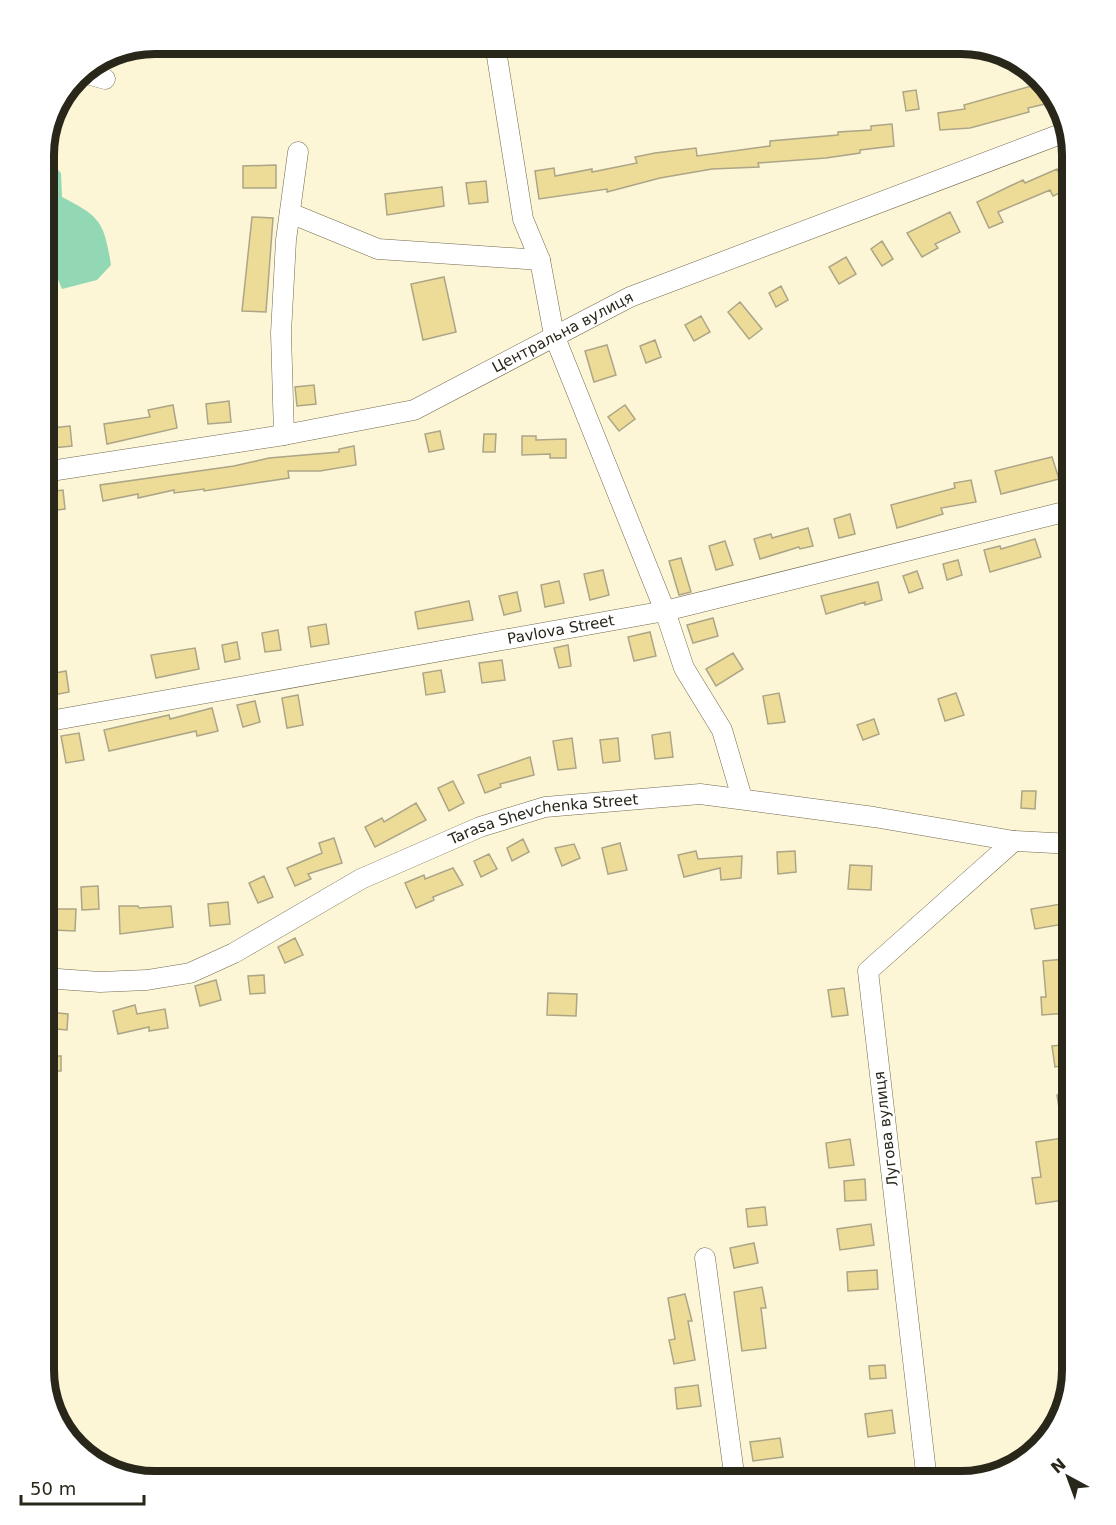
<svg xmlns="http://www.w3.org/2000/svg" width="1116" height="1525" font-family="'DejaVu Sans',sans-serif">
<rect width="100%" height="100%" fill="#fdf6d6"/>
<!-- green -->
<path fill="#93d8b5" d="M44 164H52L61 173 62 197C101 217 104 222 111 265L97 280 62 289 54 270 44 266Z"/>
<!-- building -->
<path fill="#eddc98" stroke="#aca587" stroke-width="1.5" d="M1042 83 1058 101 1028 108 1029 112 970 128 940 130 938 113 965 109 964 105Z
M916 90 919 109 906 111 903 92Z
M892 124 894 146 860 150V153L826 158 758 163 759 167 712 169 660 178 607 192V189L539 199 535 171 554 168 555 176 592 169V172L637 163 635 157 655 153 696 148 697 156 770 146V141L838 135V132L871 130V126Z
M276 165V188H243V166Z
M1057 169 1066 190 1053 196 1050 190 998 212 1003 222 989 228 977 202 1008 187 1023 180 1025 183Z
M486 181 488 202 469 204 466 183Z
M442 187 444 206 387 215 385 194Z
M950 212 960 232 935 244 938 248 922 257 907 233Z
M252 217 273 218 266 312 242 311Z
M882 241 893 259 882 266 871 249Z
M846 257 856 274 839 284 829 267Z
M444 277 456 332 423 340 411 284Z
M781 286 788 300 776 307 769 293Z
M740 302 762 329 749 339 728 312Z
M701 316 710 332 694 341 685 325Z
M655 340 661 357 646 363 640 346Z
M607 345 616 375 594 382 585 351Z
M314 385 316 404 297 406 295 387Z
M229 401 231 422 208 424 206 404Z
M173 405 177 428 107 444 104 424 150 417 148 410Z
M625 405 635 419 619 431 608 417Z
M70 426 72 446 53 448 51 428Z
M440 431 444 449 429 452 425 434Z
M484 434H496L495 452H483Z
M522 436H536V440L566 439V458H550V454L522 455Z
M354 446 356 465 320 471H288L289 478 204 491V489L174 493V490L138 498V494L103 501 100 485 234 466 269 458 339 452V449Z
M1052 457 1059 479 1001 494 995 471Z
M971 480 976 502 941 508 943 514 897 528 891 505 955 488 954 483Z
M63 490 65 509 49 511 47 492Z
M850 514 855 534 839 538 834 519Z
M808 528 813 546 800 549 799 547 760 559 754 539 771 534 772 538Z
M1035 539 1041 557 990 572 984 550 1000 546 1001 549Z
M725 541 733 565 716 570 709 546Z
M681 558 691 592 679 595 669 561Z
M958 560 962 575 947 580 943 564Z
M603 570 609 595 590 600 584 574Z
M917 571 923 588 909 593 903 576Z
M559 581 564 603 545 607 541 585Z
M878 582 882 600 865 605V602L826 614 821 596Z
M517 592 521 611 504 615 499 596Z
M469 601 473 620 418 629 415 612Z
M713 618 718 636 693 643 687 625Z
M326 624 329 644 311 647 308 627Z
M278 630 281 650 265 652 262 633Z
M650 632 656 656 634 661 628 637Z
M237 642 240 659 225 662 222 645Z
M568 645 571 666 559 668 554 648Z
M195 648 199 669 156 678 151 655Z
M733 653 743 669 716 686 706 669Z
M502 660 505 680 482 683 479 663Z
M441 670 445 692 426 695 423 673Z
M66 671 69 692 53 695 50 674Z
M779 693 785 722 768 724 763 696Z
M956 693 964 715 945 721 938 699Z
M298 695 303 725 287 728 282 698Z
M255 701 260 722 243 727 237 705Z
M212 708 218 731 197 736 196 731 109 751 104 730 169 715 170 719Z
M874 719 879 734 863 740 857 725Z
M670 732 673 757 655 759 652 735Z
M79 733 84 760 66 763 61 736Z
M572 738 576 768 558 770 553 741Z
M618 738 620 761 603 763 600 740Z
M530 757 534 775 500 784 501 787 485 793 478 775Z
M453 781 464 803 449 811 438 788Z
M1022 791H1036L1035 809 1021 808Z
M416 803 426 820 375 847 365 827 382 818 384 822Z
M334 838 342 863 308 874 311 879 295 886 287 868 322 853 319 843Z
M523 839 529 852 512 861 507 848Z
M620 843 627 870 608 874 602 848Z
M574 844 580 858 562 866 555 848Z
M696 851 698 859 742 856 741 878 721 880 720 868 684 877 678 855Z
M795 851 796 872 778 874 777 852Z
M489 854 497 869 481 877 474 861Z
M850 865 872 866 871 890 848 889Z
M453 868 463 885 433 897 434 900 416 908 405 883 424 875 425 879Z
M264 876 273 897 258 903 249 883Z
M98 886 99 909 82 910 81 887Z
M228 902 230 924 210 926 208 904Z
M1061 904 1064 924 1035 929 1031 909Z
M119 906H138L139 908 171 906 173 927 120 934Z
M54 909H76L75 931 53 930Z
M295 938 303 955 285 963 278 947Z
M1065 959 1067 978H1063L1067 1013 1042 1015 1041 997H1046L1043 961Z
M264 975 265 993 250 994 248 976Z
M216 980 221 1000 200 1006 195 986Z
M844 988 848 1015 832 1017 828 990Z
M548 993 577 994 576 1016 547 1015Z
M135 1005 137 1014 165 1009 168 1028 149 1031V1027L118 1034 113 1011Z
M47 1012 68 1014 67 1030 45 1028Z
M1072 1044V1064L1055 1067 1052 1046Z
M44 1056H61V1071H44Z
M1072 1092V1112L1060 1114 1057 1095Z
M1070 1137 1072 1158 1059 1160 1064 1200 1036 1204 1032 1178 1041 1177 1036 1142Z
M850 1139 854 1165 829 1168 826 1143Z
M865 1179 866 1200 845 1201 844 1181Z
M765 1207 767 1225 748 1227 746 1209Z
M871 1224 874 1245 840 1250 837 1229Z
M754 1243 758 1263 734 1268 730 1248Z
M877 1270 878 1289 848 1291 847 1272Z
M762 1287 766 1308H761L766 1348 742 1351 734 1292Z
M685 1294 692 1321H688L695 1360 674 1364 669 1340 675 1339 668 1298Z
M885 1365 886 1378 870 1379 869 1366Z
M698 1385 701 1406 677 1409 675 1388Z
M892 1410 895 1433 868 1437 865 1414Z
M780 1438 783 1457 753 1461 750 1442Z"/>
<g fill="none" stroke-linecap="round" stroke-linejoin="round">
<!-- minor casing -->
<g stroke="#716a4e" stroke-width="21">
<g id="minor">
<path d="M495 44 523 219 540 260 554 335 665 611 684 668 722 730 742 798"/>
<path d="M80 72 105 79"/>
<path d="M290 213 378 249 540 260"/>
<path d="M284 435 281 333 286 240 298 152"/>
<path id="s1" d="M44 472 284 435 414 410 630 297 1066 132"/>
<path id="s2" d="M44 722 665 611 1072 510"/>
<path id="s3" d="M44 978 100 982 147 980 190 973 234 953 361 879 480 827 545 807 700 794 874 817 1014 841 1072 844"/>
<path d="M705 1258 735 1481"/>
<path d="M927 1481 868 971 1014 841"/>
</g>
</g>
<!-- minor -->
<use href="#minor" stroke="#fff" stroke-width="20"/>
</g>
<g text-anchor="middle" stroke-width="4.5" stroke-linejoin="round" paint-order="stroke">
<!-- street labels -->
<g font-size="15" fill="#29261a" stroke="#fff">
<text dy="5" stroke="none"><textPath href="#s1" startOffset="543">Центральна вулиця</textPath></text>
<text dy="5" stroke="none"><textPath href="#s2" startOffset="525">Pavlova Street</textPath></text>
<text dy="5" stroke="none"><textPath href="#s3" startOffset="536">Tarasa Shevchenka Street</textPath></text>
<text transform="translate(886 1129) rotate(-97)" y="5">Лугова вулиця</text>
</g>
</g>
<!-- crop -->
<path d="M0 0H1116V1525H0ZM155 54H961A101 101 0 0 1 1062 155V1370A101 101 0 0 1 961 1471H155A101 101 0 0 1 54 1370V155A101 101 0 0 1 155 54Z" fill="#fff" fill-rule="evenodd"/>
<path fill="none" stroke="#29261a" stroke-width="8" d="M155 54H961A101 101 0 0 1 1062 155V1370A101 101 0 0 1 961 1471H155A101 101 0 0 1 54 1370V155A101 101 0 0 1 155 54Z"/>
<!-- north arrow -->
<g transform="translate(1068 1477) rotate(319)" stroke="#ffffff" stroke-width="4.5" paint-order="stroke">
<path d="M0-4.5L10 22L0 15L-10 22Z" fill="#29261a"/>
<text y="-9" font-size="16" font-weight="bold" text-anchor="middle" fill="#29261a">N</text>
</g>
<!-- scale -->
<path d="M21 1495v9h123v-9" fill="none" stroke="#29261a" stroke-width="3"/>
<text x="30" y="1495" font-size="18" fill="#29261a" stroke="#ffffff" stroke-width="4.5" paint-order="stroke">50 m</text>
</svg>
